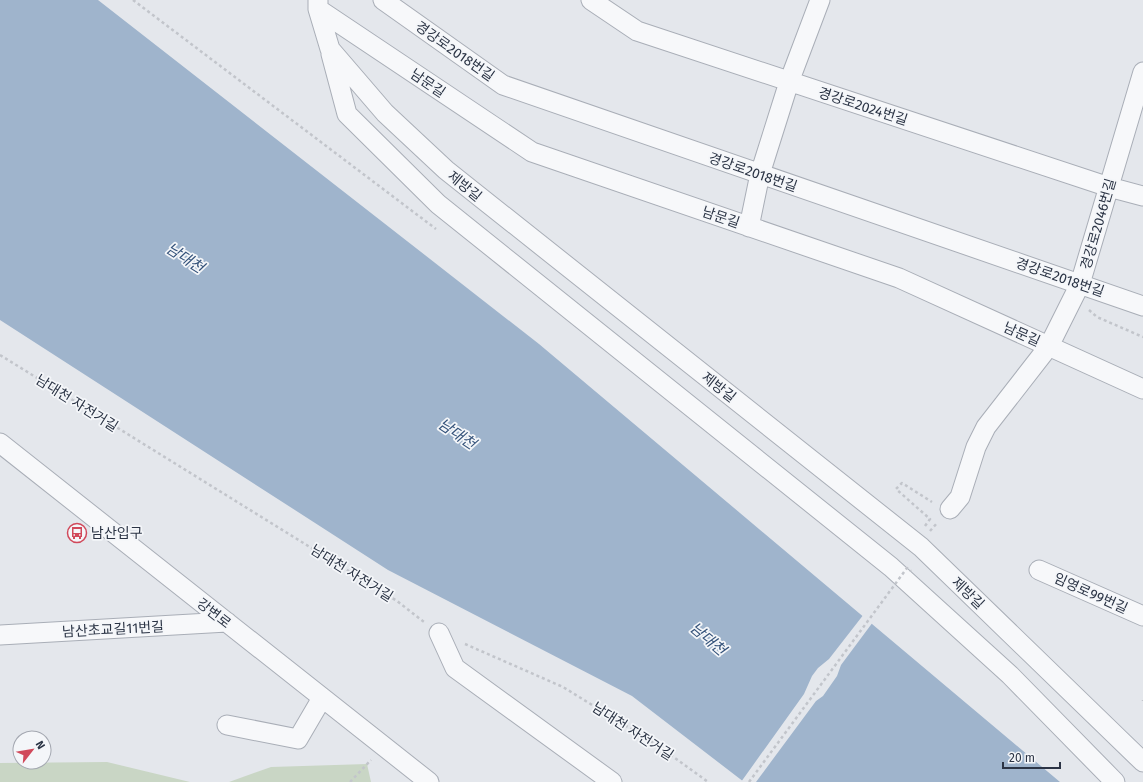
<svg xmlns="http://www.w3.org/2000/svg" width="1143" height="782" font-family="'Fira Sans','Noto Sans KR',sans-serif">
<rect width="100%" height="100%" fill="#e4e7ec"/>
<!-- green -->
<path fill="#c9d6c5" d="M107 762 190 782H0V763Z
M367 764 371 782H229L271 767Z"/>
<!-- water -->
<path fill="#9fb4cc" d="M0 0H98L539 344 1060 782H744L632 696 388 570 0 320Z"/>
<!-- pier -->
<path fill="#e4e7ec" d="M864 614 873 622 841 665 837 676 823 696 816 701 756 782H741L804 694 812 676 818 668 829 659Z"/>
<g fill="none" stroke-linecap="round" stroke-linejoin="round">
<!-- minor casing -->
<g stroke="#a9aeb7" stroke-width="21">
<path id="minor" d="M318 0V9L330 49 385 113 446 170 921 547 1143 762
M383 0 503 85 1143 306
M591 0 637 31 1109 187 1143 196
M318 9 532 152 899 278 1143 389
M331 54 347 114 438 204 891 567 1010 675 1115 782
M749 227 760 174 789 82 820 0
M0 443 429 782
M950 509 960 497 976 447 986 427 1049 346 1080 284 1143 72
M1039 570 1143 616
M439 633 455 668 612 782
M0 635 227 622
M227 725 298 739 322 698"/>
</g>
<!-- path -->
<path stroke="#c2c5cb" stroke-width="2.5" stroke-dasharray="3 3" stroke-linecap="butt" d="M133 0 436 229
M1089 310 1097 317 1143 337
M0 355 397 601 424 622
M925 526 930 519 896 489 902 483 932 502
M930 531 938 522
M465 644 563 687 657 745 708 782
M1143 701V700
M350 782 371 760"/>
<!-- minor -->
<use href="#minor" stroke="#f7f8fa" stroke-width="19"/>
<!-- path-bridge -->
<path stroke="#c2c5cb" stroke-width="2.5" stroke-dasharray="3 3" stroke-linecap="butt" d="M749 782 907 568 911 571"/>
</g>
<!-- icons -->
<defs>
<g id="bus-ring" transform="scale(1)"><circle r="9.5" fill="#f4f6f9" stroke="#d1495b" stroke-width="1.5"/><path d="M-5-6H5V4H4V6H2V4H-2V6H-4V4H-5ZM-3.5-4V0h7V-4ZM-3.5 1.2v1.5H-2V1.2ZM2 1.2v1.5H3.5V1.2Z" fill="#d1495b"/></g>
</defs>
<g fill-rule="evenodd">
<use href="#bus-ring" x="77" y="533"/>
</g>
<g text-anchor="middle" stroke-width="3.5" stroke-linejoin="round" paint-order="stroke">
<!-- street labels -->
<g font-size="14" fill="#2b3445" stroke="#f4f6f9">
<text transform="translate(455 51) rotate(35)" y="5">경강로2018번길</text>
<text transform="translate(428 83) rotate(34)" y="5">남문길</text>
<text transform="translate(863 106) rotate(18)" y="5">경강로2024번길</text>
<text transform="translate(753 172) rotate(19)" y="5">경강로2018번길</text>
<text transform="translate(465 186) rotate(39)" y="5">제방길</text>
<text transform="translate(721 217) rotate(19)" y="5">남문길</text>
<text transform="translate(1098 224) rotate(-74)" y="5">경강로2046번길</text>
<text transform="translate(1060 277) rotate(19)" y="5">경강로2018번길</text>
<text transform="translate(1022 334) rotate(24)" y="5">남문길</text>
<text transform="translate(719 387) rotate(38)" y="5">제방길</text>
<text transform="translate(77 403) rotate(32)" y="5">남대천 자전거길</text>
<text transform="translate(352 573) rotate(32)" y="5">남대천 자전거길</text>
<text transform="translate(968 593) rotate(44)" y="5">제방길</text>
<text transform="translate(1091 593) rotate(24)" y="5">임영로99번길</text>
<text transform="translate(214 613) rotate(38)" y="5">강변로</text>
<text transform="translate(113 629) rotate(-3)" y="5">남산초교길11번길</text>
<text transform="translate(633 731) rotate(33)" y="5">남대천 자전거길</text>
</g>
<!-- poi labels -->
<g font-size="14" fill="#2b3445" stroke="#f4f6f9" text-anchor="start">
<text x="91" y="538">남산입구</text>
</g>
<!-- water labels -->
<g font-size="15" font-style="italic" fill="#34527a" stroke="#f4f6f9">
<text transform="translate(185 258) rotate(33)" y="5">남대천</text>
<text transform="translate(457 434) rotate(34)" y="5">남대천</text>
<text transform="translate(708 639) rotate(40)" y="5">남대천</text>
</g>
</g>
<!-- north arrow -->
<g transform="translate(32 750) rotate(59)"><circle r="19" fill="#f4f6f9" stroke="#a4a8b1"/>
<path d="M0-3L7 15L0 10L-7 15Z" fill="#d1495b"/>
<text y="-6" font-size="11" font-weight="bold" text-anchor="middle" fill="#2b3445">N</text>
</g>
<!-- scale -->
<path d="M1003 762v6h57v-6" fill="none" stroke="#2b3445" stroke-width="2"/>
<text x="1009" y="762" font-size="12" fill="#2b3445" stroke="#f4f6f9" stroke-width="3" paint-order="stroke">20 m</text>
</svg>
